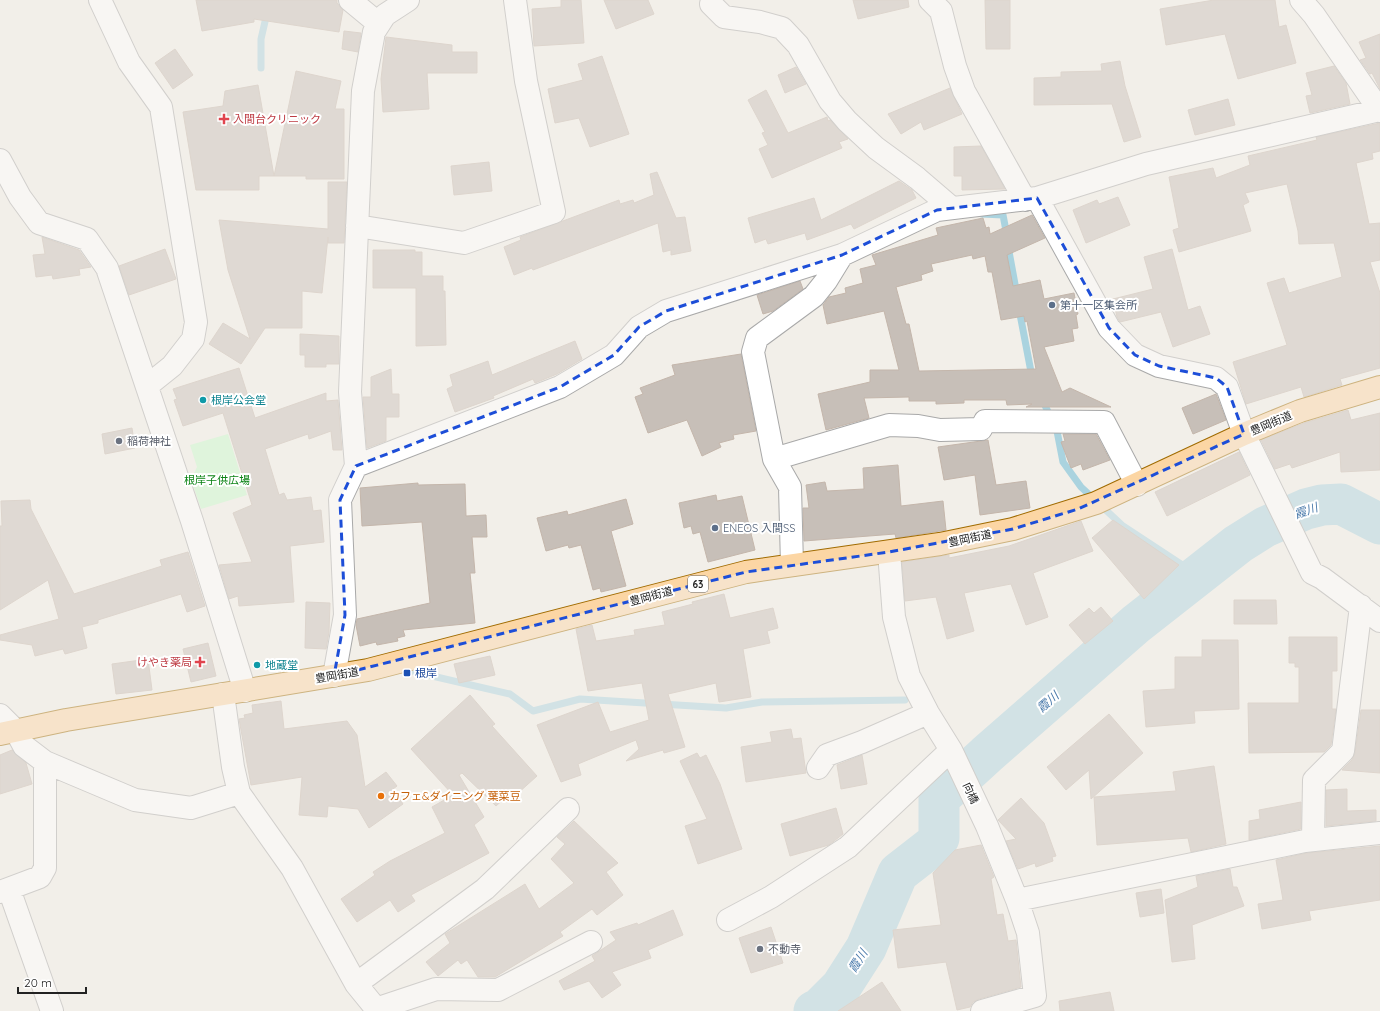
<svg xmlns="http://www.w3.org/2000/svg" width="1380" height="1011" font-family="Quicksand,'Noto Sans JP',sans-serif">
<rect width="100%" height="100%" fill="#f2efe9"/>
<!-- park -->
<path fill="#c8facc" d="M228 434 247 495 201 509 191 479 197 467 190 445Z"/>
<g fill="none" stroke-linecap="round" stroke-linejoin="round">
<!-- stream -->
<path stroke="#aad3df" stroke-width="7" d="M261 68V39L270 0
M982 214 1003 215 1007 236
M1008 246 1017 295
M1019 309 1032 377
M1042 399 1057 431 1063 462 1081 487 1123 526 1199 576
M415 672 510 694 533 711 580 699 726 708 762 702 905 700"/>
<!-- river -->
<path stroke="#aad3df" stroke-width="41" d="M814 1011 820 1008 841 987 866 948 898 873 934 845 939 838V798L986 755 1136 624 1238 544 1265 527 1306 509 1322 505 1341 504 1380 524"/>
</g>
<!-- building -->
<path fill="#c7bfb8" stroke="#c4b6ab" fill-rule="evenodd" d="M196 0H337V3L343 10 339 32 254 19V22L202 31Z
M561 0H581L584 43 534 46 532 9 561 7Z
M604 0H648L654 14 616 29Z
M853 0H908L909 7 858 19Z
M985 0H1010V49H986Z
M1214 0H1275L1279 27 1286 25 1296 63 1238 79 1225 34 1166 45 1160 9Z
M344 31 361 33 358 52 342 49Z
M1380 34V89L1372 73 1370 74 1360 60 1366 58 1359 42Z
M386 37 452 45V52H477V73H427L429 109 383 112 381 79Z
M175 49 193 75 173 89 155 63Z
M602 56 629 134 590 147 579 118 555 123 548 89 583 80 578 64Z
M1120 61 1125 86 1141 137 1124 142 1112 104 1034 105V78L1061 77V72L1102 71 1101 64Z
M1334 66 1346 83 1350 104 1310 113 1306 96 1312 95 1306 73Z
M796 67 806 84 785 93 778 75Z
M296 71 341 81 335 109H344V179H306V176H259V190H196L183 112 223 106 225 91 258 85 274 176Z
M950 88 962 114 924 130 921 122 901 134 888 114Z
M766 90 788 133 827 117 828 121 830 120 848 139 839 142 842 148 772 178 759 149 768 145 762 133 765 132 748 100Z
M1228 99 1235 125 1195 135 1188 110Z
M1380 123V151L1372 153 1373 159 1356 163 1369 224 1380 223V260L1370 262 1380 293V368L1340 379 1342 385 1304 397 1301 387 1246 404 1233 362 1287 345 1267 283 1284 278 1289 293 1342 277 1334 243 1299 244 1298 231 1287 184 1245 193 1249 202 1243 205 1251 231 1179 252 1173 230 1179 228 1169 177 1213 168 1216 178 1250 165 1248 156 1317 140 1316 137Z
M981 146 1005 189 962 190V176H954V147Z
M489 162 492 191 454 195 451 166Z
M657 172 676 218 685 217 691 251 671 255V250L663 252 658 223 533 270 532 268 514 275 504 247 521 240 520 237 619 200 620 204 633 200 634 203 654 195 650 174Z
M899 181 912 190 916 198 854 229 851 224 807 240 805 233 768 244 766 239 755 243 748 218 814 198 821 220Z
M328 182H347L344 243H328V237L322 293 302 291V328H265L241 364 209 344 223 323 250 339 228 270 219 220 328 229Z
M1118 197 1130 225 1086 243 1073 210 1097 200 1099 204Z
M1032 215 1045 238 1007 255 1013 286 1040 280 1044 299 1074 293 1078 314 1076 315 1078 328 1072 329 1074 341 1044 347 1062 392 1070 388 1111 407H1026L1032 404 1007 405 1006 400H964V403L936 404V401H909V397L864 398 869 418 826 430 818 394 870 382V370H899L884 311 827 324 823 305 829 297 846 293 845 288 863 283 860 269 876 265 872 255 938 235 936 228 983 218 986 228 989 227 990 234ZM972 255 973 259 985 256 988 272H992L1001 320 1024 316 1025 322 1027 321 1036 369 919 371 909 324H906L896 287 922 280 921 275 933 271 931 264Z
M42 237 79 250 91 267 79 269 80 275 53 279 52 275 36 277 33 255 45 254Z
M165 249 176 279 129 295 119 266Z
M1172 249 1188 310 1200 306 1210 334 1173 347 1161 312 1120 322 1117 317 1113 299 1153 289 1144 257Z
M373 250H415V252H422V276H443V291H445L446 345 416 346V288H373Z
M800 281 803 289 773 311 763 314 757 295Z
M300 334 339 336V364H326V367H305V355H300Z
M575 341 582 359 557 374 535 383 533 379 493 396 494 398 455 412 447 389 453 386 450 375 488 361 492 375Z
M741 354 756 431 733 435 734 439 719 443 721 447 702 456 687 420 648 433 635 397 643 394 640 388 675 375 672 365Z
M239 368 255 418 326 393V401L338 400 342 450H333L331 431 309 439 308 434 265 449 279 495 284 493 287 500 311 497 313 511 321 510 324 542 290 546 294 602 239 606 238 596 229 599 219 565 252 562 233 513 252 505 223 413 183 426 174 400 177 399 173 389Z
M391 369 392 394H399V417H386V441L367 448 363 397H371V377Z
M1216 394 1226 420 1193 434 1182 408Z
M1348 410 1351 420 1380 413V470L1341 472 1340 452 1292 468 1290 464 1275 469 1261 440 1304 423Z
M132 428 135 448 105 454 102 434Z
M1063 434H1096L1110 460 1083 470 1081 464 1071 468 1061 442 1065 441Z
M988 440 996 485 1026 481 1030 508 980 515 975 475 944 480 938 447Z
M1239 452 1250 475 1167 516 1155 492Z
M898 465 901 506 943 501 946 530 896 538 895 534 804 541 803 508H809L806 485 825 482 827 491 864 489 863 468Z
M418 483V485L465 484 466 516 486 515 487 537H472L475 573H470L475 623 403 630 405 636 397 638 398 641 377 645 376 642 360 646 356 625 357 619 430 603 422 522 362 526 360 488Z
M716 495 717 501 742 496 755 550 708 562 700 532 693 534 691 526 684 528 679 503Z
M626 499 633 524 611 531 626 586 601 592 600 588 593 590 581 545 569 548 568 545 546 551 537 518 567 511 568 515Z
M30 500 31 509 74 594 162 566 160 560 188 552 205 606 187 612 181 594 98 620V623L82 627 87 648 65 654 63 649 35 656 32 645 0 640V635L59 619 48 580 0 610V526H2L1 501Z
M1113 520 1179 565 1144 599 1092 538Z
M1081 521 1093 551 1033 573 1048 617 1026 625 1011 584 964 593 974 631 947 639 936 597 905 601 902 562 949 555V558L1009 546Z
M724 594 730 618 773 608 778 628 767 631 770 643 743 649 751 697 719 702 716 683 668 694 685 747 664 753 663 750 626 761 639 749 636 740 578 764 581 775 561 782 537 725 598 702 610 732 649 720 642 683 588 691 576 629 592 625 596 641 635 635 634 630 665 625 662 612 693 604 692 602Z
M1234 600H1276L1277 624H1234Z
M306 602 330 603 329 632 326 649 305 648Z
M1101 607 1113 621 1085 644 1069 625 1089 608 1094 613Z
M1289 637H1337V671H1332V709H1336L1331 745 1324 752 1249 753 1248 703H1299V667H1295V663H1289Z
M1202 640H1238L1239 709 1194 711 1195 723 1146 727 1143 691 1175 689V657H1202Z
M208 643 216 676 191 682 183 649Z
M490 656 495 675 459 683 454 664Z
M148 659 152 690 116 694 112 664Z
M470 695 495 724 492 726 537 776 517 794 514 790 496 806 462 773 459 775 484 817 474 825 489 853 411 895 415 901 398 912 390 900 357 922 341 899 375 875 373 872 390 861 445 833 432 807 453 795 411 749Z
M281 701 284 729 347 721 357 735 365 787 386 772 397 786 393 789 403 804 369 828 358 809 328 806 327 817 299 815 302 777 251 785 239 719 245 718 244 715 253 713 252 705Z
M1361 710H1380V773L1342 770 1352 760 1355 753Z
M1109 714 1143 753 1091 799 1089 770 1066 790 1047 767Z
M791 729 793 739 801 738 806 773 746 782 741 747 772 742 770 732Z
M12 750 26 763 32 784 0 794V755Z
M697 753 700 758 706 755 720 784 742 849 698 864 685 826 707 819 680 761Z
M862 755 867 784 841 789 837 765Z
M1214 766 1226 844 1191 852 1188 838 1097 845 1094 797 1176 791 1173 772Z
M1347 789V811L1376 810V821L1326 826V790Z
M1021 798 1044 823 1056 856 1052 857 1053 861 1036 867 1035 863 1018 869 1006 841 1016 839 998 820Z
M1301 802V829L1249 840V821L1260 819 1259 810Z
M836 808 843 834 829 845 790 856 781 824Z
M574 821 618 863 606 872 623 895 597 915 592 909 560 932 563 936 495 977H478L467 960 461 964 458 960 438 976 426 962 450 943 445 934 525 884 539 909 574 883 551 859 565 844 557 837Z
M981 845 994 877 991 879 997 915 1003 914 1008 941 1016 940 1021 987 979 999 973 1002 970 1007 957 1010 946 962 898 968 893 930 941 925 933 873 955 850Z
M1380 846V900L1309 911 1311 920 1262 929 1258 904 1283 900 1276 860 1307 853Z
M1230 869 1233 887H1237L1244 906 1192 925 1195 959 1172 962 1165 900 1198 887 1196 876Z
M1161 889 1164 913 1140 917 1136 893Z
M673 910 683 935 648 950 651 958 612 972 621 985 602 998 589 981 564 990 559 981 595 961 592 956 616 940 610 932 637 923 638 925Z
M771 927 783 963 751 973 739 938Z
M882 982 901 1011H838Z
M1110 992 1114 1011H1060L1059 1001Z"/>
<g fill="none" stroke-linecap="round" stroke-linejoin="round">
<!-- minor casing -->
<g stroke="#a9a9a9" stroke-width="24">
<path id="minor" d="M100 0 129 62 161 107 196 322 193 339 172 366 147 386
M350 0 379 24
M930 0 941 11 955 66 964 91 1025 200
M1301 0 1314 15 1380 111
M711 4 724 17 760 22 782 28 798 45 830 101 847 121 876 148 917 178 952 208
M0 160 20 197 39 223 87 239 107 268 192 521 245 691
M1037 198 1109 328 1135 355 1159 366 1216 378 1227 387 1244 434 1312 573 1322 578 1380 621
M357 226 464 243 554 212 526 81 515 0
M774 459 889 425 918 426 940 430 981 429 985 421 1104 422 1137 485
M356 466 350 392 363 91 374 32 385 15 408 0
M889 552 894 617 909 676 928 713 951 750 987 826 1017 900 1028 933 1035 996 982 1011
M792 565 790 487 774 459 753 352 757 338 814 296 826 281 842 255
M334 676 345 615 340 500 356 466 560 387 614 355 639 327 666 311 842 255 937 210 1037 198 1146 164 1380 110
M223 694 233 767 239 793 292 868 356 984 378 1011
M0 715 16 731 24 746 45 762 135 800 191 808 239 793
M818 768 827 755 862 742 928 713
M1313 840 1314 780 1343 751 1361 606
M9 889 52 1011
M0 892 40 877 45 868V762
M1017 900 1305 841 1380 833
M728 920 771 897 848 847 951 750
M356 984 485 889 568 809
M376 1009 436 989 498 990 591 942"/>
</g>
<!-- major casing -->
<g stroke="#a06b00" stroke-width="24">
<path id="major" d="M0 734 66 720 368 670 746 572 940 544 1013 529 1096 503 1244 434 1300 411 1380 387"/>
</g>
<!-- minor -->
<use href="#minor" stroke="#fff" stroke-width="22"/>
<!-- major -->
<use href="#major" stroke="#fcd6a4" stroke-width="22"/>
</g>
<!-- marked area -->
<path d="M0 0H1380V1011H0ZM1037 198 1109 328 1135 355 1159 366 1216 378 1227 387 1244 434 1078 509 1013 529 889 552 746 572 334 676 345 615 340 500 356 466 560 387 614 355 639 327 666 311 842 255 937 210Z" fill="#f2efe9" fill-opacity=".55" fill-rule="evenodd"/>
<path fill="none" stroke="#1d4ed8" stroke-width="3" stroke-dasharray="8 5" stroke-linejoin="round" d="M1037 198 1109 328 1135 355 1159 366 1216 378 1227 387 1244 434 1078 509 1013 529 889 552 746 572 334 676 345 615 340 500 356 466 560 387 614 355 639 327 666 311 842 255 937 210Z"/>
<!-- markers -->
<g fill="#e0444e" stroke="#fff" stroke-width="1.5">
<path d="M222 113h4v4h4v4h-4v4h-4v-4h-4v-4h4z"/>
<path d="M198 656h4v4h4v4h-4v4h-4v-4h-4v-4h4z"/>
</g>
<g fill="#5c6f8a" stroke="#fff" stroke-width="1.5">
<circle cx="1052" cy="305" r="4"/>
<circle cx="715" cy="528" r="4"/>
</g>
<g fill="#0f9aa8" stroke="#fff" stroke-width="1.5">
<circle cx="203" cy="400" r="4"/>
<circle cx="257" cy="665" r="4"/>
</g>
<g fill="#6b7280" stroke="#fff" stroke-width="1.5">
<circle cx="119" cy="441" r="4"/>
<circle cx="760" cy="949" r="4"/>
</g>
<rect fill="#1a4fb4" stroke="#fff" stroke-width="1.5" x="403" y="669" width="8" height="8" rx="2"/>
<circle fill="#e8710a" stroke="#fff" stroke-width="1.5" cx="381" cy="796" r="4"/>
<g text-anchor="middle" stroke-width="4" stroke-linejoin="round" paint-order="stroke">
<!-- shield labels -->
<rect fill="#fff" stroke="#646464" stroke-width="1" x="688" y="576" width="20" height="16" rx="3"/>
<g font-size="10" font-weight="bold" fill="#222">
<text x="698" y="588">63</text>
</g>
<!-- health labels -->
<g font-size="11" fill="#be3a42" stroke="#fff" text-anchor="start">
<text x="233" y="123">入間台クリニック</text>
<text x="192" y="666" text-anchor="end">けやき薬局</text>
</g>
<!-- service labels -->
<g font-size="11" fill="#4e5e75" stroke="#fff" text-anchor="start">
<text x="1060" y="309">第十一区集会所</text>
<text x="723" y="532">ENEOS 入間SS</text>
</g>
<!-- culture labels -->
<g font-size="11" fill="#0d838f" stroke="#fff" text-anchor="start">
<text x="211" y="404">根岸公会堂</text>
<text x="265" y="669">地蔵堂</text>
</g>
<!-- street labels -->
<g font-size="11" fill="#222" stroke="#fff">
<text transform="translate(1271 423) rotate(-23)" y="4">豊岡街道</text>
<text transform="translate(970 538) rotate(-12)" y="4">豊岡街道</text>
<text transform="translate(651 596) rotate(-15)" y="4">豊岡街道</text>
<text transform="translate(337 675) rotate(-10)" y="4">豊岡街道</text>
<text transform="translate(971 793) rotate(65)" y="4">向橋</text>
</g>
<!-- worship labels -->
<g font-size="11" fill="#5b616d" stroke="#fff" text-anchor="start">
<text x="127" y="445">稲荷神社</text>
<text x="768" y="953">不動寺</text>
</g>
<!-- park labels -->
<g font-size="11" fill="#0c8416" stroke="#fff">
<text x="217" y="484">根岸子供広場</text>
</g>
<!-- transit labels -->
<g font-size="11" fill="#164399" stroke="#fff" text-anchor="start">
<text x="415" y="677">根岸</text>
</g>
<!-- food labels -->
<g font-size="11" fill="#c56008" stroke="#fff" text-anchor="start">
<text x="389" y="800">カフェ&amp;ダイニング 葉菜豆</text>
</g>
<!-- water labels -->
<g font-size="12" font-style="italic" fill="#4a7aab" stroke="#fff">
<text transform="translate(1306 511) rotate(-19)" y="4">霞川</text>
<text transform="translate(1048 702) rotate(-41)" y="4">霞川</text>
<text transform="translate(858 961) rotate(-58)" y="4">霞川</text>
</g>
</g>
<!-- scale -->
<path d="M18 987v6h68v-6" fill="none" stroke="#222222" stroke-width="2"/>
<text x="24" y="987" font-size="12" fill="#222222" stroke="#ffffff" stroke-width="3" paint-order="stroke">20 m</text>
</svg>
